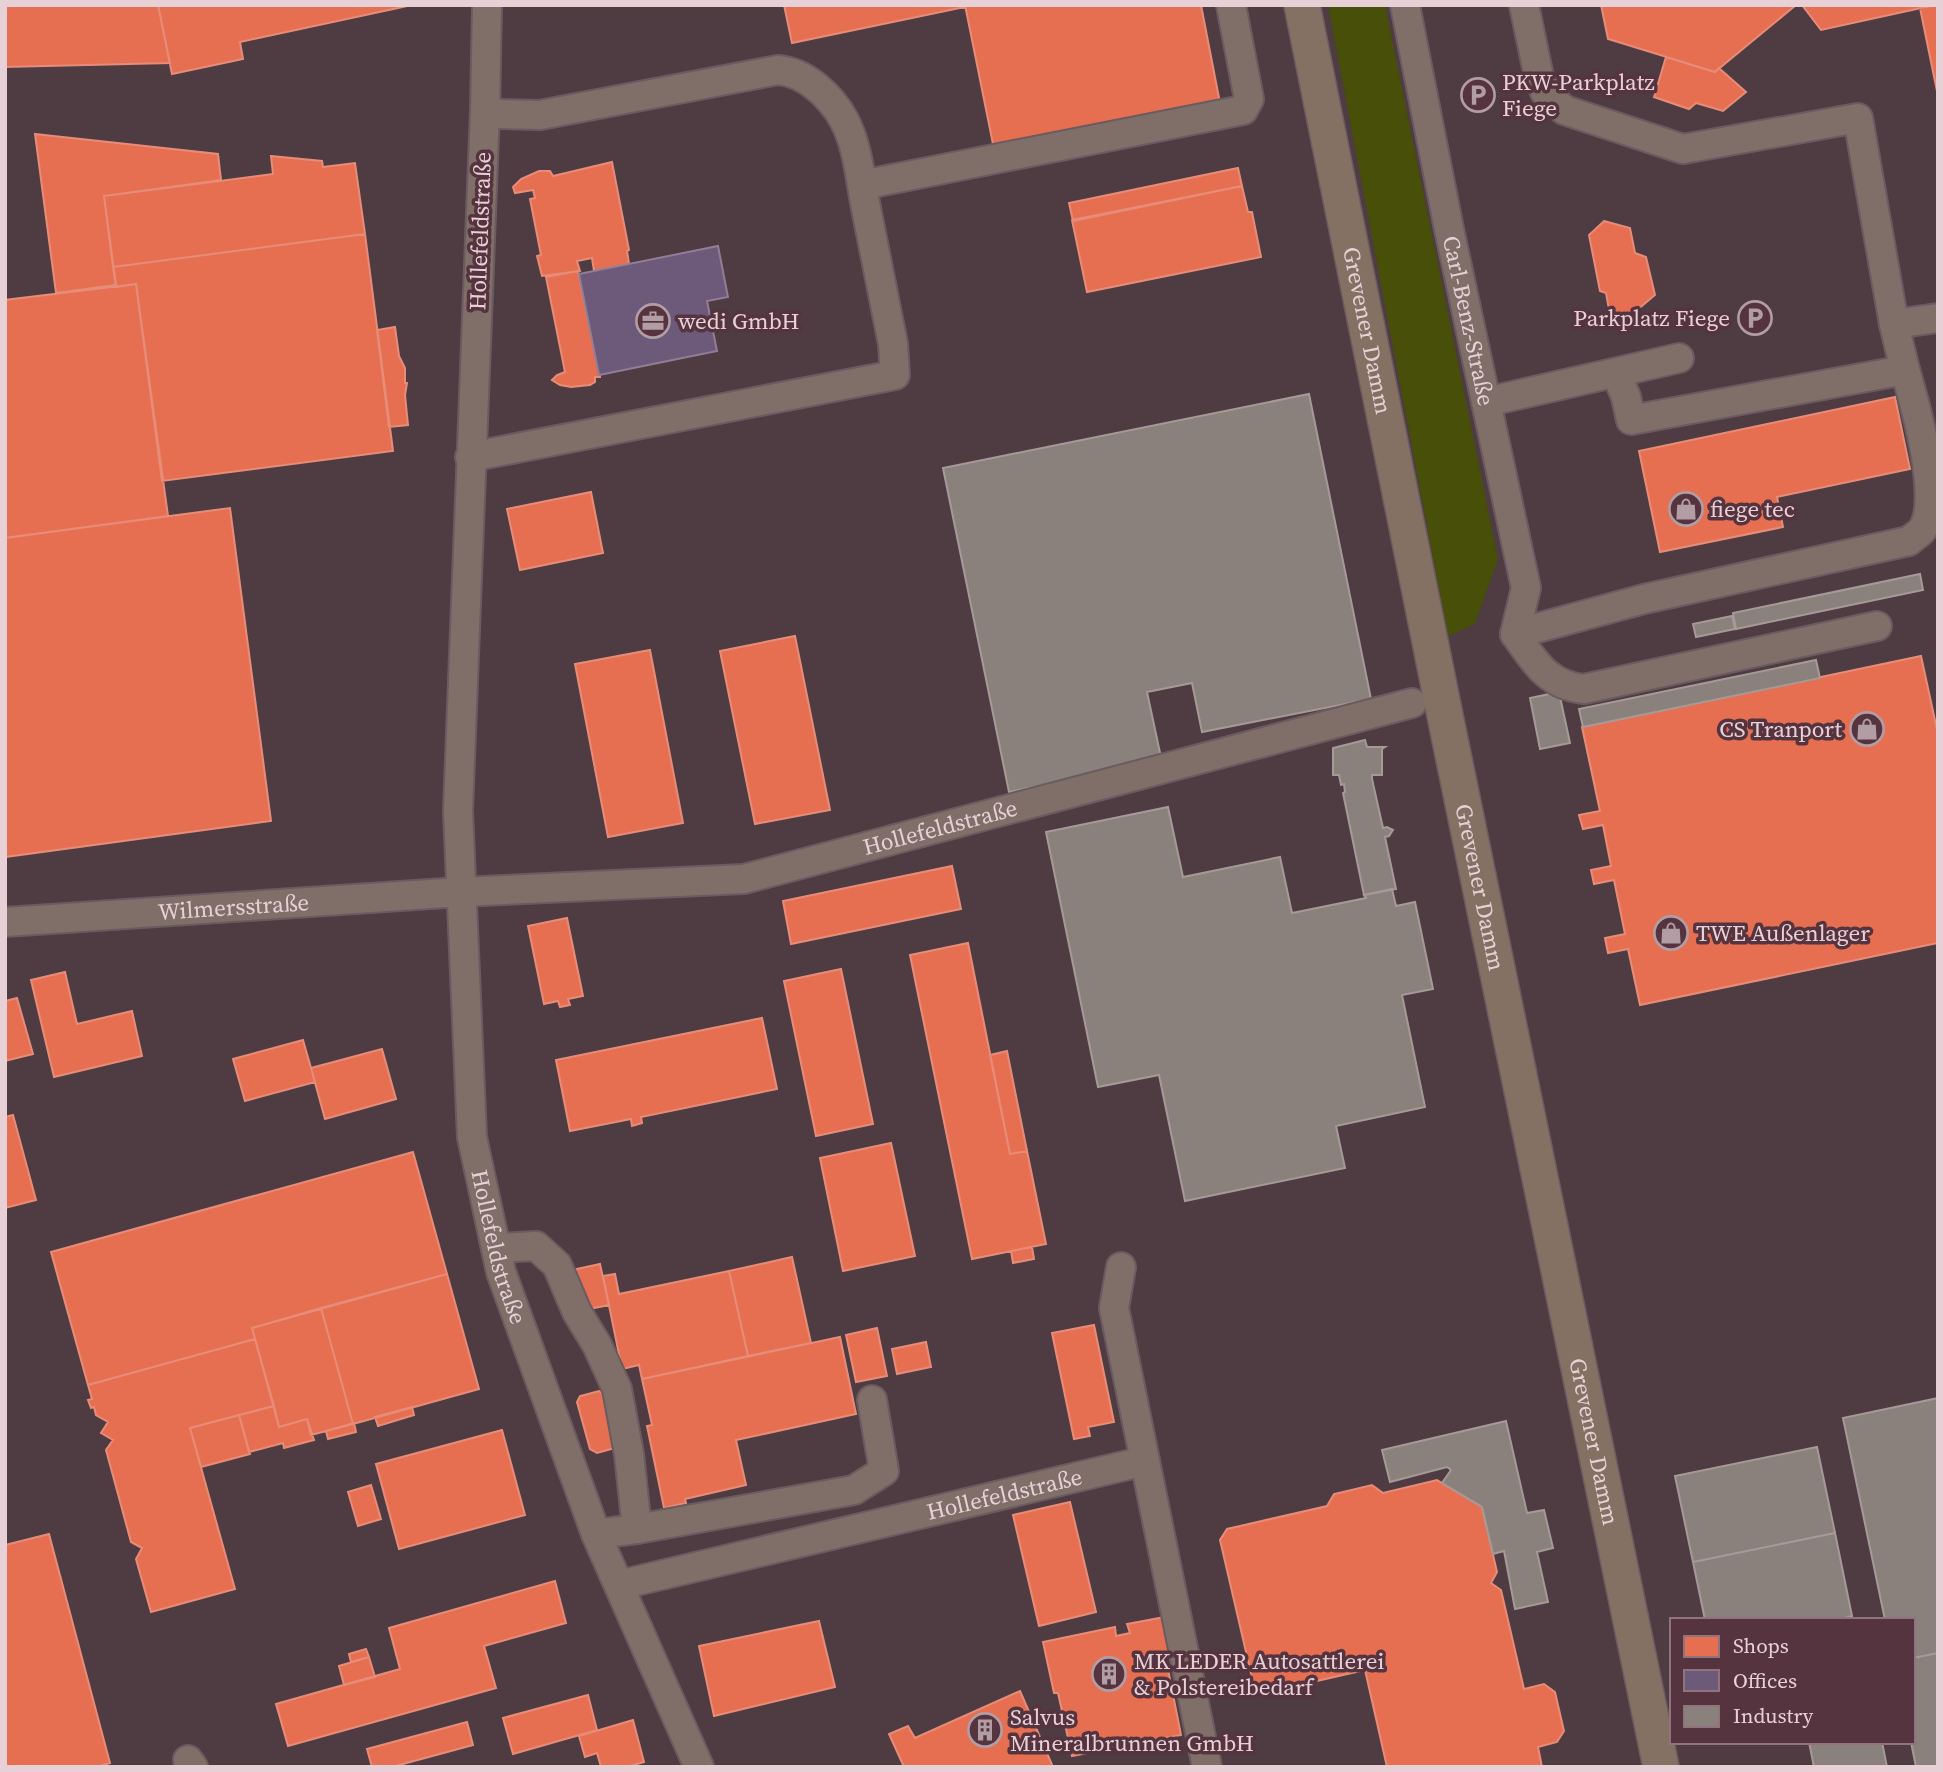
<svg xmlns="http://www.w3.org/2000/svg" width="1943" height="1772" font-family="'Source Serif 4',serif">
<rect width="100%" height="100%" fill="#4e3c42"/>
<!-- green -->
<path fill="#474f09" d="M1328 5H1385L1498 559 1475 624 1448 636Z"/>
<!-- shops -->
<path fill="#e76f51" stroke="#e78c79" stroke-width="2" d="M5 5H158L170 63 5 67Z
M158 5H412L240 42 243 59 172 74Z
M784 5H965V7L792 43Z
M965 5H1201L1220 103 994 149Z
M1601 5H1796L1715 72 1608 39Z
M1802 5H1935L1821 30Z
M1938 5V96L1920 8Z
M1666 57 1715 72 1719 68 1746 92 1723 111 1696 103 1689 109 1654 97Z
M35 134 218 154 221 180 104 196 116 285 56 293Z
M271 156 322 161 323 167 355 163 365 234 113 267 104 196 273 174Z
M612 162 629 250 627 251 629 264 594 271 592 258 577 261 580 271 542 276 537 256 541 255 530 199 535 198 533 190 515 193 513 187 521 179 539 171H550L553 176Z
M1238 168 1242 186 1073 221 1069 203Z
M1242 186 1248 212H1252L1261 257 1087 292 1072 220Z
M1604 221 1630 228 1635 253 1646 257 1655 295 1624 321 1610 315 1606 293 1600 291 1589 235Z
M365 234 393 451 162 481 136 284 116 287 113 267Z
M578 271 600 377H595V382L590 385 571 387 560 385 552 380 557 375 565 372 546 277Z
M136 284 168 516 5 538V300Z
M395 327 399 356 405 368V383H407L405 395 408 425 389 427 377 330Z
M1895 397 1910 469 1777 497 1783 527 1660 552 1639 451Z
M591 492 603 553 520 570 507 509Z
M230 508 271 821 5 857V538Z
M795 636 830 810 755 824 720 651Z
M650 650 683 823 608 837 575 664Z
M1921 656 1938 734V943L1640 1005 1628 949 1608 953 1605 938 1625 934 1614 880 1594 884 1591 870 1611 866 1603 825 1583 829 1579 815 1600 811 1582 727Z
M952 866 961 909 791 944 783 901Z
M567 918 583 996 568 999 570 1005 560 1007 558 1001 544 1004 528 926Z
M968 943 1010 1154 1027 1151 1046 1244 972 1259 910 955Z
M841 969 873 1124 816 1136 784 981Z
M65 972 77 1024 132 1011 142 1056 54 1077 31 980Z
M17 998 33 1054 5 1061V1001Z
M762 1018 777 1089 641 1117 642 1123 632 1126 631 1119 570 1131 556 1060Z
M303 1040 315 1082 245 1101 233 1059Z
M382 1049 396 1099 325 1119 311 1068Z
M1007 1051 1027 1151 1010 1154 990 1055Z
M13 1115 36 1200 5 1208V1117Z
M891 1143 915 1256 843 1271 820 1158Z
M413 1152 447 1274 252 1328 255 1339 88 1385 51 1252Z
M1032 1247 1034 1259 1013 1263 1011 1251Z
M792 1257 811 1343 748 1356 729 1271Z
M600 1264 609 1305 580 1311 572 1270Z
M729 1271 748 1356 642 1379 639 1365 622 1369 603 1276 615 1274 619 1294Z
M447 1274 479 1389 353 1424 321 1308Z
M321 1308 353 1424 311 1435 307 1419 279 1427 252 1328Z
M1094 1325 1114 1422 1088 1427 1090 1436 1074 1439 1052 1333Z
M877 1328 887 1376 856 1382 846 1335Z
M840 1337 856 1414 736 1440 746 1485 685 1499 686 1503 664 1508 647 1426 652 1425 642 1379Z
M255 1339 274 1406 190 1428 235 1589 151 1612 136 1559 142 1548 131 1542 106 1450 113 1440 101 1433 108 1422 96 1415 94 1407 91 1408 88 1400 92 1399 88 1385Z
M926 1342 931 1367 897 1374 892 1349Z
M599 1391 605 1395 615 1448 597 1453 590 1449 577 1402 580 1396Z
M274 1406 279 1427 307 1419 314 1440 284 1448 283 1443 249 1452 239 1415Z
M412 1407 414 1415 378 1426 375 1417Z
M239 1415 250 1454 201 1467 190 1428Z
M354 1423 356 1432 328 1439 326 1431Z
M502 1430 525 1515 399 1549 376 1464Z
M1437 1480 1482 1507 1497 1572 1491 1583 1501 1590 1524 1689 1544 1684 1555 1692 1564 1731 1557 1742 1538 1747 1542 1767H1387L1365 1670 1256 1695 1220 1540 1227 1529 1327 1506 1334 1494 1372 1485 1383 1493Z
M371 1485 381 1519 358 1526 348 1492Z
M1070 1502 1096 1612 1039 1626 1013 1515Z
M49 1534 110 1763 97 1767H5V1545Z
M555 1581 566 1623 484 1646 496 1688 288 1746 276 1704 400 1669 389 1628Z
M1165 1617 1174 1653 1165 1654 1181 1735 1072 1756 1058 1693H1054L1043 1642 1115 1627 1116 1636 1130 1633 1127 1624Z
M819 1621 835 1687 714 1716 699 1646Z
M366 1649 369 1657 351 1662 349 1654Z
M369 1657 375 1677 344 1685 339 1666Z
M1020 1691 1053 1767H904L889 1734 908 1726 915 1738Z
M588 1695 597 1730 513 1754 503 1718Z
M633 1720 644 1762 627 1767H601L597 1753 585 1757 579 1736Z
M467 1722 473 1745 392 1767H372L367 1749Z"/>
<!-- offices -->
<path fill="#6d597a" stroke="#927d96" stroke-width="2" d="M718 246 728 297 707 301 717 351 599 375 579 274Z"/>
<!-- industry -->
<path fill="#8a817c" stroke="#a69997" stroke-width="2" d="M1309 394 1371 699 1202 732 1192 683 1147 692 1162 762 1009 792 943 468Z
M1920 574 1923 590 1736 629 1733 613Z
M1732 616 1735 629 1696 637 1693 624Z
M1816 660 1820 678 1583 727 1579 709Z
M1559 692 1570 743 1540 749 1530 698Z
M1365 740 1367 747H1385L1382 749V775H1372V779L1383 828 1387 827 1393 830 1389 836 1385 837 1396 889 1364 895 1343 793 1345 792 1344 784 1341 785 1339 775H1333V748Z
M1168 807 1183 877 1280 857 1292 913 1366 898 1364 895 1392 889 1396 906 1415 902 1433 989 1402 995 1425 1107 1336 1126 1345 1168 1185 1201 1159 1075 1098 1087 1046 832Z
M1938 1398V1653L1913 1658V1620H1885L1843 1418Z
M1506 1421 1527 1513 1544 1510 1553 1548 1537 1552 1548 1602 1515 1609 1504 1551 1493 1554 1482 1507 1442 1483 1451 1470 1447 1467 1390 1482 1382 1450Z
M1817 1447 1835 1533 1693 1562 1675 1476Z
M1835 1533 1852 1616 1837 1620H1705L1693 1562Z
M1938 1653V1767H1916L1911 1742H1913V1658Z
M1809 1742H1882L1887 1767H1814Z"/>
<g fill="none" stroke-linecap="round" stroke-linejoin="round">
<!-- minor casing -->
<g stroke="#6b5b61" stroke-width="32">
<g id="minor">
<path id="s1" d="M487 5 485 110 458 811 472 1137 501 1272 596 1534 699 1767"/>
<path id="s2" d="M1405 5 1449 229 1526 588 1515 634"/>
<path d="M1524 5 1539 77 1545 92 1564 110 1683 149 1858 118 1894 324 1905 370"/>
<path d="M862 185 1243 110 1249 99 1231 5"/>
<path d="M1894 324 1938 318"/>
<path d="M1486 402 1679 358"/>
<path d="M470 457 895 375 893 344C884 299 875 253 866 208 860 178 858 146 844 120 831 96 805 72 778 70L540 115 501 114 485 110"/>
<path d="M1515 634 1644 599 1909 541C1913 537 1919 534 1922 530 1943 501 1915 404 1905 370L1631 420 1626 397 1616 373"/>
<path d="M1515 634C1534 661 1548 686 1584 689L1877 626"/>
<path id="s3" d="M5 922 461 892 744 879 1412 703"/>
<path d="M496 1248 536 1246 557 1265 577 1312 597 1345 617 1389 629 1454 637 1529"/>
<path d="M1121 1267 1114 1308 1207 1767"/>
<path d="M596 1534 637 1529 854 1490 884 1471 872 1400"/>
<path id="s4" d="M619 1585 1145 1461"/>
<path d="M188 1760 193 1767"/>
</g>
</g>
<!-- major casing -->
<g stroke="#6b5b61" stroke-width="38">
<g id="major">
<path id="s5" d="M1302 5 1441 696 1661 1767"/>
</g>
</g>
<!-- minor -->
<use href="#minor" stroke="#7f6f68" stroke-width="28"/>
<!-- major -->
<use href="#major" stroke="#847164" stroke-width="35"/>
</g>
<!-- icons -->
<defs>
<g id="parking-ring" transform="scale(1.75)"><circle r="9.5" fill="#56343f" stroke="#b19da3" stroke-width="1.5"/><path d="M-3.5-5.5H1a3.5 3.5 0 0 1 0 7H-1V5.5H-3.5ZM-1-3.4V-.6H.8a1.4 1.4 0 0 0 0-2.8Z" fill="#b19da3"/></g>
<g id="office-ring" transform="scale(1.75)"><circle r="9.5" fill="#56343f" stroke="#b19da3" stroke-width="1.5"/><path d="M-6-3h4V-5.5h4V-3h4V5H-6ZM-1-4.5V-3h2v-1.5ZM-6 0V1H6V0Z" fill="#b19da3"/></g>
<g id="shop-ring" transform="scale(1.75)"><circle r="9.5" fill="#56343f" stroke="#b19da3" stroke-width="1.5"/><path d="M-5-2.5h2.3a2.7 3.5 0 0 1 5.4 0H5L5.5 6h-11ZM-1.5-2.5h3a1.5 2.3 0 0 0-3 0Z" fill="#b19da3"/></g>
<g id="building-ring" transform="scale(1.75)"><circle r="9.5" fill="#56343f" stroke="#b19da3" stroke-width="1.5"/><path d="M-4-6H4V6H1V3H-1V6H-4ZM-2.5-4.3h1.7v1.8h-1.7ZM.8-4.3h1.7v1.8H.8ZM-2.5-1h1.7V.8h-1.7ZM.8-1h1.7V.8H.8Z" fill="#b19da3"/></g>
</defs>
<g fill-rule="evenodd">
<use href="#parking-ring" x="1478" y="95"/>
<use href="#parking-ring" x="1755" y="318"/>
<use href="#office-ring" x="653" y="321"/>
<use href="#shop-ring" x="1686" y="509"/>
<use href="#shop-ring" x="1867" y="729"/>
<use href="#shop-ring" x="1671" y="933"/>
<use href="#building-ring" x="1109" y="1674"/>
<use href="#building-ring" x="985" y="1730"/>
</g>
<g text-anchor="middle" stroke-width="7" stroke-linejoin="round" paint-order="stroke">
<!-- poi labels -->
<g font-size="23" fill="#e7d1d7" stroke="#56343f" text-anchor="start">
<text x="1502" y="90">PKW-Parkplatz<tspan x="1502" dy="26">Fiege</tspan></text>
<text x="1730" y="326" text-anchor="end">Parkplatz Fiege</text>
<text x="678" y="329">wedi GmbH</text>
<text x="1710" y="517">fiege tec</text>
<text x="1842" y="737" text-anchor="end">CS Tranport</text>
<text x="1696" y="941">TWE Außenlager</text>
<text x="1134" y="1669">MK LEDER Autosattlerei<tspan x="1134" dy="26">&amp; Polstereibedarf</tspan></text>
<text x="1010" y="1725">Salvus<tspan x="1010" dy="26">Mineralbrunnen GmbH</tspan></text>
</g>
<!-- street labels -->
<g font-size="23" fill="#e7d1d7" stroke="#56343f">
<text transform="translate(480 231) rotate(-88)" y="8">Hollefeldstraße</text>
<text dy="8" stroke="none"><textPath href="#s2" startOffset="322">Carl-Benz-Straße</textPath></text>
<text dy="8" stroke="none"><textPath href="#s5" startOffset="332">Grevener Damm</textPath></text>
<text dy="8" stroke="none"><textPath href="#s3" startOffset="943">Hollefeldstraße</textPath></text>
<text dy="8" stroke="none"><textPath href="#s5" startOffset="900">Grevener Damm</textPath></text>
<text dy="8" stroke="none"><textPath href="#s3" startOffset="229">Wilmersstraße</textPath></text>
<text dy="8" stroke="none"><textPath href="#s1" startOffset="1246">Hollefeldstraße</textPath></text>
<text dy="8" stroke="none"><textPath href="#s5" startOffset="1466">Grevener Damm</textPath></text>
<text dy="8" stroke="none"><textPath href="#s4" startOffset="396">Hollefeldstraße</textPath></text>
</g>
</g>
<!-- border -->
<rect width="1943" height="1772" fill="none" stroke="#e7d1d7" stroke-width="14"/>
<!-- legend -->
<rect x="1670" y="1618" width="245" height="126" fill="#56343f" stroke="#90737c" stroke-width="2"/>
<rect x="1684" y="1636" width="35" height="21" fill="#e76f51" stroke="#90737c" stroke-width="2"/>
<text x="1733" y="1653" font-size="21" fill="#e7d1d7">Shops</text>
<rect x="1684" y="1670" width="35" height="21" fill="#6d597a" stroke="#90737c" stroke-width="2"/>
<text x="1733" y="1688" font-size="21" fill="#e7d1d7">Offices</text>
<rect x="1684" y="1706" width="35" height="21" fill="#8a817c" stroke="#90737c" stroke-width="2"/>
<text x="1733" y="1723" font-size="21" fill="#e7d1d7">Industry</text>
</svg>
